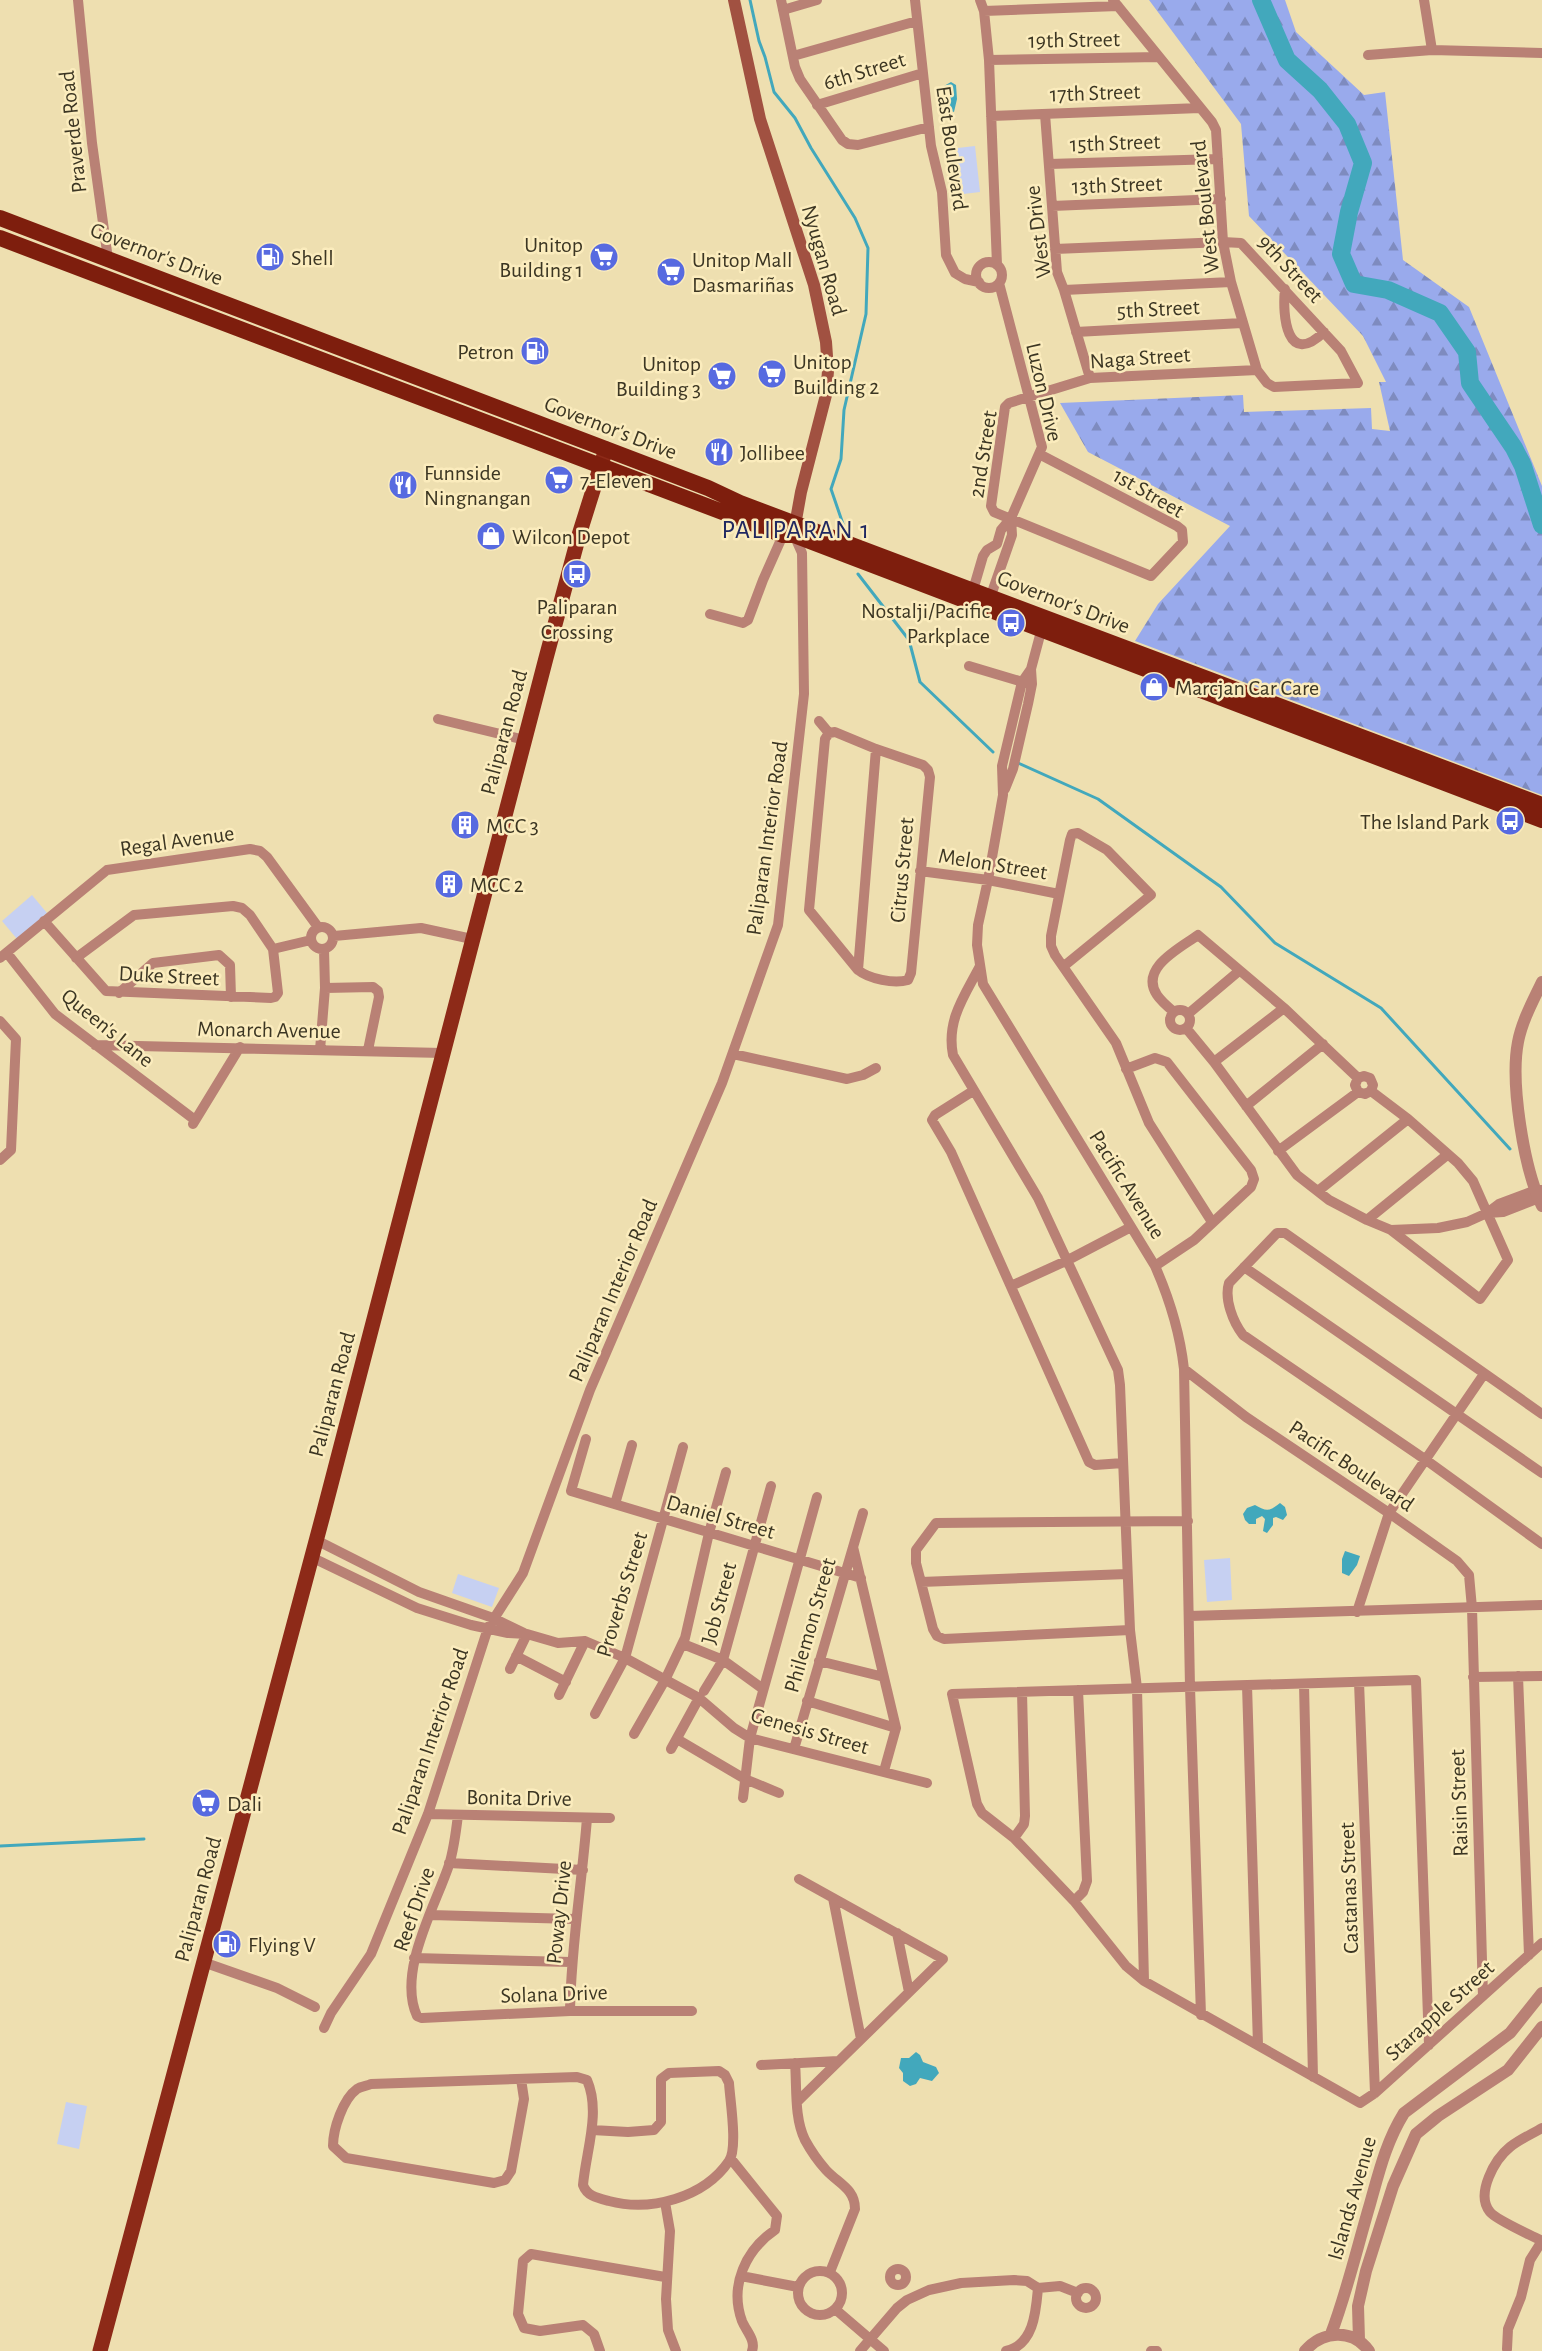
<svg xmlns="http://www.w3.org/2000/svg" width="1542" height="2351" font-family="'Alegreya Sans',sans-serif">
<defs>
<pattern id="forest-firs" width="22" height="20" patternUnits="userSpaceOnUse" patternTransform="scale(1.5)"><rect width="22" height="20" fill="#99aaec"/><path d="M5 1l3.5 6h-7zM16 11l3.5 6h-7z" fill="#7e8bbf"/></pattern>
</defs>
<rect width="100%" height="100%" fill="#eedfb0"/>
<!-- grass -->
<path fill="#c6d0f2" d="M975 146 980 192 955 195 949 149Z
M32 895 47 913 17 939 2 921Z
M1230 1558 1232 1600 1207 1602 1204 1560Z
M458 1574 499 1588 492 1607 452 1593Z
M66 2102 87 2106 79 2149 57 2144Z"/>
<!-- forest -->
<path fill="url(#forest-firs)" d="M1149 0H1285L1296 32 1364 95 1385 92 1403 260 1469 307 1542 486V795L1135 641 1158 604 1230 526 1088 452 1060 403 1243 395 1244 412 1371 408 1372 429 1390 431 1379 382H1386L1363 336 1249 216 1241 124Z"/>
<!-- water -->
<path fill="#42a8bc" d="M951 82 956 85 957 99 954 112 945 109 950 96 944 86Z
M1280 1503 1285 1507 1287 1515 1283 1520 1276 1517 1273 1518V1525L1267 1533 1263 1531 1265 1519 1262 1516 1256 1519V1524H1249L1245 1520 1243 1514 1247 1508 1255 1505C1267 1512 1270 1511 1280 1503Z
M1345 1551 1360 1556 1357 1565 1349 1576 1342 1573V1559Z
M916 2052 920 2055 923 2062 936 2067 939 2073 932 2081 920 2078 916 2084 910 2086 903 2081V2073L899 2068 901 2058H909Z"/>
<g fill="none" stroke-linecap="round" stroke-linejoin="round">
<!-- stream -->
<path stroke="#42a8bc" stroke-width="3" d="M750 0 759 41 765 57 774 92 795 118 811 148 855 218 868 248 866 314 844 410 841 459 831 489 844 527
M858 574 909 640 920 682 993 752
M1018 763 1098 799 1221 887 1275 943 1381 1008 1510 1149
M0 1846 144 1839"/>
<!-- river -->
<path stroke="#42a8bc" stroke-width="18" d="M1261 0 1287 60 1320 90 1347 124 1363 163 1349 212 1341 254 1354 284 1388 290 1440 313 1467 352 1470 383 1514 448 1523 466 1542 525"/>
<!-- minor -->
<path stroke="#b98175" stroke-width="10" d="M78 0 92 143 108 259
M781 0 795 67 800 79 842 140 848 144 858 145 929 127
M915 0 931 146 942 192 946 255 955 273 965 279 979 282
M980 0 984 11 989 60 997 265
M1424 0 1432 50
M783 10 817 0
M984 11 1118 6
M1368 55 1432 50 1542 53
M793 56 917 21
M989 60 1159 57
M817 105 923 73
M1045 114 1057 272 1064 290 1090 378
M991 116 1200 108
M1049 164 1218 159
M1052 206 1221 199
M1055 249 1223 242 1241 243 1341 351 1358 383 1274 387 1267 383 1257 370 1231 282 1223 242 1216 130 1212 122 1113 0
M976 275a13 13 0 1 1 26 0a13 13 0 1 1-26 0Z
M1285 289C1282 316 1287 368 1324 332
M1064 290 1231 282
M1076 332 1242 323
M1041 455 1177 526 1182 530 1183 542 1151 576 994 512 991 506 1005 407 1009 403 1090 378 1257 370
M971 597 983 556 987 550 997 544 1001 530 1011 518 1042 447 999 283
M989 601 1012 535 1011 518
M710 614 743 623 748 620 763 580 783 535
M969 666 1026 683
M1031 669 1022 682 1002 766 1003 795 988 880 978 925 977 945 983 984 1155 1266C1170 1300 1180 1333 1184 1369L1190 1687 1201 2015
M438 719 525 740
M819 721 829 733
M835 732 876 749 923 765 928 770 930 777 911 973 908 980C894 984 869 979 858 970L809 910 825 739 829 733Z
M1005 789 1013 769 1028 704 1032 684 1031 669 1043 624
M920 871 988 880 1059 894
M44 921 106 991 271 998 275 997 278 993 273 949 250 915 242 908 233 906 134 915 76 958
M311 938a11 11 0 1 1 22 0a11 11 0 1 1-22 0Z
M334 936 421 928 472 939
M273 949 311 940
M7 953 55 1014 195 1120
M0 958 107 870 250 849 260 851 267 857 318 927
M980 966C965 995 946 1020 953 1055L1038 1198 1110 1353 1118 1370 1120 1385 1130 1630 1137 1688 1144 1981
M1064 966 1151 895 1107 850 1078 833 1072 834 1070 840 1051 936V946L1055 955 1116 1043 1149 1123 1212 1222
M858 970 876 749
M325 988 373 987 378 991 379 997 368 1050
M119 993 153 963 219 955 230 965 231 997
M1170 1020a10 10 0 1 1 20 0a10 10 0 1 1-20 0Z
M1174 1012C1168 1007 1161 1001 1157 995 1139 968 1180 948 1198 935L1284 1008 1358 1078
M1188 1014 1239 971
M0 1021 16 1039 11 1150 0 1160
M1186 1028 1214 1062 1297 1175 1329 1200 1367 1220 1391 1230 1438 1228 1467 1222 1487 1213 1499 1204 1536 1190H1542
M95 1045 443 1053
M320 1050 325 988 324 949
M733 1054 847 1079 863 1075 876 1068
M1214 1062 1284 1008
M1126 1069 1155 1058 1167 1062 1251 1170 1254 1179 1251 1187 1194 1240 1155 1266
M973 1091 935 1115 932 1120 951 1152 1089 1462 1095 1465 1123 1463
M1371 1091 1408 1119 1458 1163 1473 1181 1508 1260 1480 1299 1391 1230
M1246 1106 1323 1044
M193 1124 240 1047
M1278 1151 1358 1092 1365 1094 1371 1091 1373 1085 1370 1078 1364 1076 1358 1078 1355 1085 1358 1092
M1318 1191 1408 1119
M1488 1213 1503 1212 1542 1197
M1367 1220 1447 1155
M1244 1267 1542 1473
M1011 1286 1068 1260 1131 1227
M1184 1369 1246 1417 1389 1513 1457 1561 1469 1575 1472 1608 1483 1996
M1542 1414 1285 1233H1277L1229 1283C1224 1299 1233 1322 1243 1335L1426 1460 1542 1544
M586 1439 571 1491 861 1578
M615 1504 632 1445
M316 1540 419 1592 493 1618 524 1633
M853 1547 896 1728 884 1771
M311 1557 417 1608 471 1625 508 1633 527 1634 558 1643 585 1641 625 1658 699 1698 734 1728 750 1738 927 1783
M921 1582 1127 1574
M1357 1612 1389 1513 1484 1374
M1189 1616 1542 1605
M1130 1630 944 1639 937 1636 933 1629 916 1563V1550L936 1523 1188 1521
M683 1644 723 1660 763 1689
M516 1656 566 1682
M819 1661 884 1677
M510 1669 527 1634
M1518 1676 1529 1955
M1473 1677 1542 1676
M1359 1682 1375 2093
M1304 1684 1313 2077
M1247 1685 1258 2045
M704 1691 723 1660 771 1486
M559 1695 585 1641
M807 1701 896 1728
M595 1714 625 1658 683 1447
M634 1734 665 1680 685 1638 709 1533 726 1472
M677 1739 745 1779 779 1793
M671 1749 699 1698
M794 1749 863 1513
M743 1798 750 1738 817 1497
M428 1814 610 1818
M458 1815C456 1832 454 1849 449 1865 435 1907 397 1972 417 2016L422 2018 570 2011H692
M1014 1838 1024 1824 1025 1816 1022 1692
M449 1863 583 1870
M833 1898 861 2039
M1074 1901 1083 1892 1087 1881 1078 1690
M431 1915 575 1919
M897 1933 909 1992
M414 1958 571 1962
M203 1962 277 1988 315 2007
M570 2011C571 1946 582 1883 587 1818
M324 2028 331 2013 371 1954 428 1814 488 1628 523 1573 590 1390 722 1083 778 925 804 694 802 553 794 535
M1429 2045 1416 1680 952 1694 977 1804 982 1813 1014 1838 1074 1901 1126 1966 1144 1981 1360 2103 1375 2093 1542 1943
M795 2063C797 2087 794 2118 805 2140 811 2151 818 2161 826 2170 839 2184 855 2189 855 2209L830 2272
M761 2065 838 2061
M521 2079 524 2099 511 2171 505 2180 494 2183 346 2158 333 2146C333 2129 343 2099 357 2089 361 2086 367 2086 371 2084L577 2077 587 2080C601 2112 586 2151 583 2185 587 2196 597 2198 609 2201 650 2212 704 2198 729 2161 738 2148 730 2100 729 2083L725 2075 719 2071 669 2073 661 2079V2122L654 2130 628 2132 592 2130
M798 2101 943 1959 799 1879
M1542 2128C1532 2134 1520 2139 1510 2147 1495 2159 1475 2194 1490 2212 1496 2220 1531 2235 1542 2241
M731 2159 777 2216 775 2230C746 2250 729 2285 742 2321 746 2331 756 2340 752 2351
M665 2202 670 2231 666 2299 668 2330 676 2351
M890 2277a8 8 0 1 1 16 0a8 8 0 1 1-16 0Z
M798 2293a22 22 0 1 1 44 0a22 22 0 1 1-44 0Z
M741 2276 798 2287
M1076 2298a10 10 0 1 1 20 0a10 10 0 1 1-20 0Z
M835 2309 884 2351
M1507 2349 1508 2329 1521 2297 1530 2260 1542 2241
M600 2351 594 2334 583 2325 540 2331 524 2328 518 2314 523 2261 531 2254 665 2277
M860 2351 897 2308 907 2300 929 2290 961 2283 1014 2280 1027 2281 1038 2288 1060 2286 1078 2293
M1006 2351C1034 2345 1036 2311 1038 2288
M1151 2351H1157"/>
<!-- tertiary -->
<path stroke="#b98175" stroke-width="12" d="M1542 982C1533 1001 1522 1021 1518 1042 1510 1083 1524 1169 1542 1206
M1331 2334C1347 2292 1357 2248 1370 2204 1379 2172 1386 2142 1404 2113L1510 2033 1542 1993
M1359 2340 1358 2306 1366 2271 1393 2186 1416 2134 1438 2116 1508 2070 1542 2027
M1305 2351C1322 2331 1352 2328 1369 2351"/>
<!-- secondary -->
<path stroke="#a15141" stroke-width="12" d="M734 0 760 119 814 285 826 342 828 371 826 395 801 492 794 531"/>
<!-- primary -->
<path stroke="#8d2a18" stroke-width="15" d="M100 2351 323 1515 546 658 579 535 606 449"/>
<!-- trunk -->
<path stroke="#7e1e0d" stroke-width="16" d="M0 218 708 488 740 503 1542 805
M0 238 783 535H794L1542 820"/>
</g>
<!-- icons -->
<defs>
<g id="fuel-disc" transform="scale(1.5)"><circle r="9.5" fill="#576ae0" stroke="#fbecbd"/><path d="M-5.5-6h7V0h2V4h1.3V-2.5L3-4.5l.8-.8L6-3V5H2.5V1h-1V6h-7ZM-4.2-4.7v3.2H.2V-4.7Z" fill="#fff"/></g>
<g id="supermarket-disc" transform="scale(1.5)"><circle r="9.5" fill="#576ae0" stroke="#fbecbd"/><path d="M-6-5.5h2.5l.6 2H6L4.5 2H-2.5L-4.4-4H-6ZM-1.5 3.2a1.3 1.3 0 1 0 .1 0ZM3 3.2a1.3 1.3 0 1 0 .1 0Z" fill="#fff"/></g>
<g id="restaurant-disc" transform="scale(1.5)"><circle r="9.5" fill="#576ae0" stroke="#fbecbd"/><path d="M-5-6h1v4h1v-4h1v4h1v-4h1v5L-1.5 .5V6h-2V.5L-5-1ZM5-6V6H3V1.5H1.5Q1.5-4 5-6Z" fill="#fff"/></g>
<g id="shop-disc" transform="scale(1.5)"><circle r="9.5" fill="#576ae0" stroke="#fbecbd"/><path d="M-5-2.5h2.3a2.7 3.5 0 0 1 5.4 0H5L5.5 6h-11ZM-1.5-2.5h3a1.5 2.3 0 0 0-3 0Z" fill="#fff"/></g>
<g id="bus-disc" transform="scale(1.5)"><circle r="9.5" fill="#576ae0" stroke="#fbecbd"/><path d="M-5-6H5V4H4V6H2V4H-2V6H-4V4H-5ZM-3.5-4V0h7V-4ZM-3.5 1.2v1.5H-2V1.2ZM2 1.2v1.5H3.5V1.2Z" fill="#fff"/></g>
<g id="building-disc" transform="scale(1.5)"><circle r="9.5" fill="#576ae0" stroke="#fbecbd"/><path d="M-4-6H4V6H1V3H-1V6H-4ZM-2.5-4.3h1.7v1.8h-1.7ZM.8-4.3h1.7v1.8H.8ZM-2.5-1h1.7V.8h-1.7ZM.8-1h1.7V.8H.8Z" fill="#fff"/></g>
</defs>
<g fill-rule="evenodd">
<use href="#fuel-disc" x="270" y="257"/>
<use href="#supermarket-disc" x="604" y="257"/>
<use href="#supermarket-disc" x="671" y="272"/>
<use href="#fuel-disc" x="535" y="351"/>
<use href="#supermarket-disc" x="772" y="374"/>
<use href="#supermarket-disc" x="722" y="376"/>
<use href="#restaurant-disc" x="719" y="452"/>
<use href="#supermarket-disc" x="559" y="480"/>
<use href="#restaurant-disc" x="403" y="485"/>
<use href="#shop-disc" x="491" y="536"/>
<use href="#bus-disc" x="577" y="574"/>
<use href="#bus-disc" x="1011" y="623"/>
<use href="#shop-disc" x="1154" y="687"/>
<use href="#bus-disc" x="1510" y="821"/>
<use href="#building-disc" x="465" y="825"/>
<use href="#building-disc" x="449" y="884"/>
<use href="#supermarket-disc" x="206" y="1803"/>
<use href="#fuel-disc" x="227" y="1944"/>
</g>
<g text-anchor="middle" stroke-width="5" stroke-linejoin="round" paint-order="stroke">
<!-- street labels -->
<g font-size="22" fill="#3c3623" stroke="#fbecbd">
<text transform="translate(1074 39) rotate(-1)" y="8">19th Street</text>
<text transform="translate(864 70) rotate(-17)" y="8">6th Street</text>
<text transform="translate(1095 92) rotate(-2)" y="8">17th Street</text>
<text transform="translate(72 132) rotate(-96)" y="8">Praverde Road</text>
<text transform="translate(1115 142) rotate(-2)" y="8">15th Street</text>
<text transform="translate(953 148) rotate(82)" y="8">East Boulevard</text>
<text transform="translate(1117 184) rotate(-2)" y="8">13th Street</text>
<text transform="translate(1204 207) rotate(-96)" y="8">West Boulevard</text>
<text transform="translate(1037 232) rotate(-97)" y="8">West Drive</text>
<text transform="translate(157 253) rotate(21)" y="8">Governor's Drive</text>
<text transform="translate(825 260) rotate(74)" y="8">Nyugan Road</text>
<text transform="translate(1291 268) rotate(47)" y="8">9th Street</text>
<text transform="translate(1158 308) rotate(-3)" y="8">5th Street</text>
<text transform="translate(1140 357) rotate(-4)" y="8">Naga Street</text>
<text transform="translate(1045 392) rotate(77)" y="8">Luzon Drive</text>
<text transform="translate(611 427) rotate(21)" y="8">Governor's Drive</text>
<text transform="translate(982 454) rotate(-81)" y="8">2nd Street</text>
<text transform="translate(1149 492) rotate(30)" y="8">1st Street</text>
<text transform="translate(1064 601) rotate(21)" y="8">Governor's Drive</text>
<text transform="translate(503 732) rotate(-75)" y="8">Paliparan Road</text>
<text transform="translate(766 838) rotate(-82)" y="8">Paliparan Interior Road</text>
<text transform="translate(177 840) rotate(-8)" y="8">Regal Avenue</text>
<text transform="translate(993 863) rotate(9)" y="8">Melon Street</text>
<text transform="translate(901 870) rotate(-85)" y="8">Citrus Street</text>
<text transform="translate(169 975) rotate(3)" y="8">Duke Street</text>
<text transform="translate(108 1027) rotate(39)" y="8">Queen's Lane</text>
<text transform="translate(269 1029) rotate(1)" y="8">Monarch Avenue</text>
<text transform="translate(1128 1184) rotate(58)" y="8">Pacific Avenue</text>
<text transform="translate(612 1290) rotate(-67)" y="8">Paliparan Interior Road</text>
<text transform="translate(331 1394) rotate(-75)" y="8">Paliparan Road</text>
<text transform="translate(1352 1465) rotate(34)" y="8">Pacific Boulevard</text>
<text transform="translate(721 1516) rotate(16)" y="8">Daniel Street</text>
<text transform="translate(621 1594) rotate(-73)" y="8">Proverbs Street</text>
<text transform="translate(718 1603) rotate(-75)" y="8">Job Street</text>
<text transform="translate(809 1625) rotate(-74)" y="8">Philemon Street</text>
<text transform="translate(810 1730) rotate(16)" y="8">Genesis Street</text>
<text transform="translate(429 1741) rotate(-71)" y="8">Paliparan Interior Road</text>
<text transform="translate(519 1797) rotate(1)" y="8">Bonita Drive</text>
<text transform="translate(1458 1803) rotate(-92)" y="8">Raisin Street</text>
<text transform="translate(1348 1888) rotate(-92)" y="8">Castanas Street</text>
<text transform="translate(197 1899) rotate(-75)" y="8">Paliparan Road</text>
<text transform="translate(413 1909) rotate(-71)" y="8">Reef Drive</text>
<text transform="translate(558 1912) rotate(-84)" y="8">Poway Drive</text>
<text transform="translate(554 1993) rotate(-2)" y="8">Solana Drive</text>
<text transform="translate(1439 2010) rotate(-42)" y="8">Starapple Street</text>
<text transform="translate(1351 2198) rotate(-74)" y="8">Islands Avenue</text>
</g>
<!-- poi labels -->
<g font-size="22" fill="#3c3623" stroke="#fbecbd" text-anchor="start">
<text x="583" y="252" text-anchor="end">Unitop<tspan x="583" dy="25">Building 1</tspan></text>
<text x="291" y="265">Shell</text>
<text x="692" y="267">Unitop Mall<tspan x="692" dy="25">Dasmariñas</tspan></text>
<text x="514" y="359" text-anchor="end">Petron</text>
<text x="793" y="369">Unitop<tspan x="793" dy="25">Building 2</tspan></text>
<text x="701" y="371" text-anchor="end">Unitop<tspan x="701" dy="25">Building 3</tspan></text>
<text x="740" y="460">Jollibee</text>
<text x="424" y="480">Funnside<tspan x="424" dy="25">Ningnangan</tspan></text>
<text x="580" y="488">7-Eleven</text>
<text x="512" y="544">Wilcon Depot</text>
<text x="577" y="614" text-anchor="middle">Paliparan<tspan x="577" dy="25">Crossing</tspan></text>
<text x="990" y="618" text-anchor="end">Nostalji/Pacific<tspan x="990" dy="25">Parkplace</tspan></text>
<text x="1175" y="695">Marcjan Car Care</text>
<text x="1489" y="829" text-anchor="end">The Island Park</text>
<text x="486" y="833">MCC 3</text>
<text x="470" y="892">MCC 2</text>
<text x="227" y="1811">Dali</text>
<text x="248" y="1952">Flying V</text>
</g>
<!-- quarter labels -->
<g font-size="26" letter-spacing="1.5" fill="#202861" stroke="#fbecbd">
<text x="796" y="538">PALIPARAN 1</text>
</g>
</g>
</svg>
